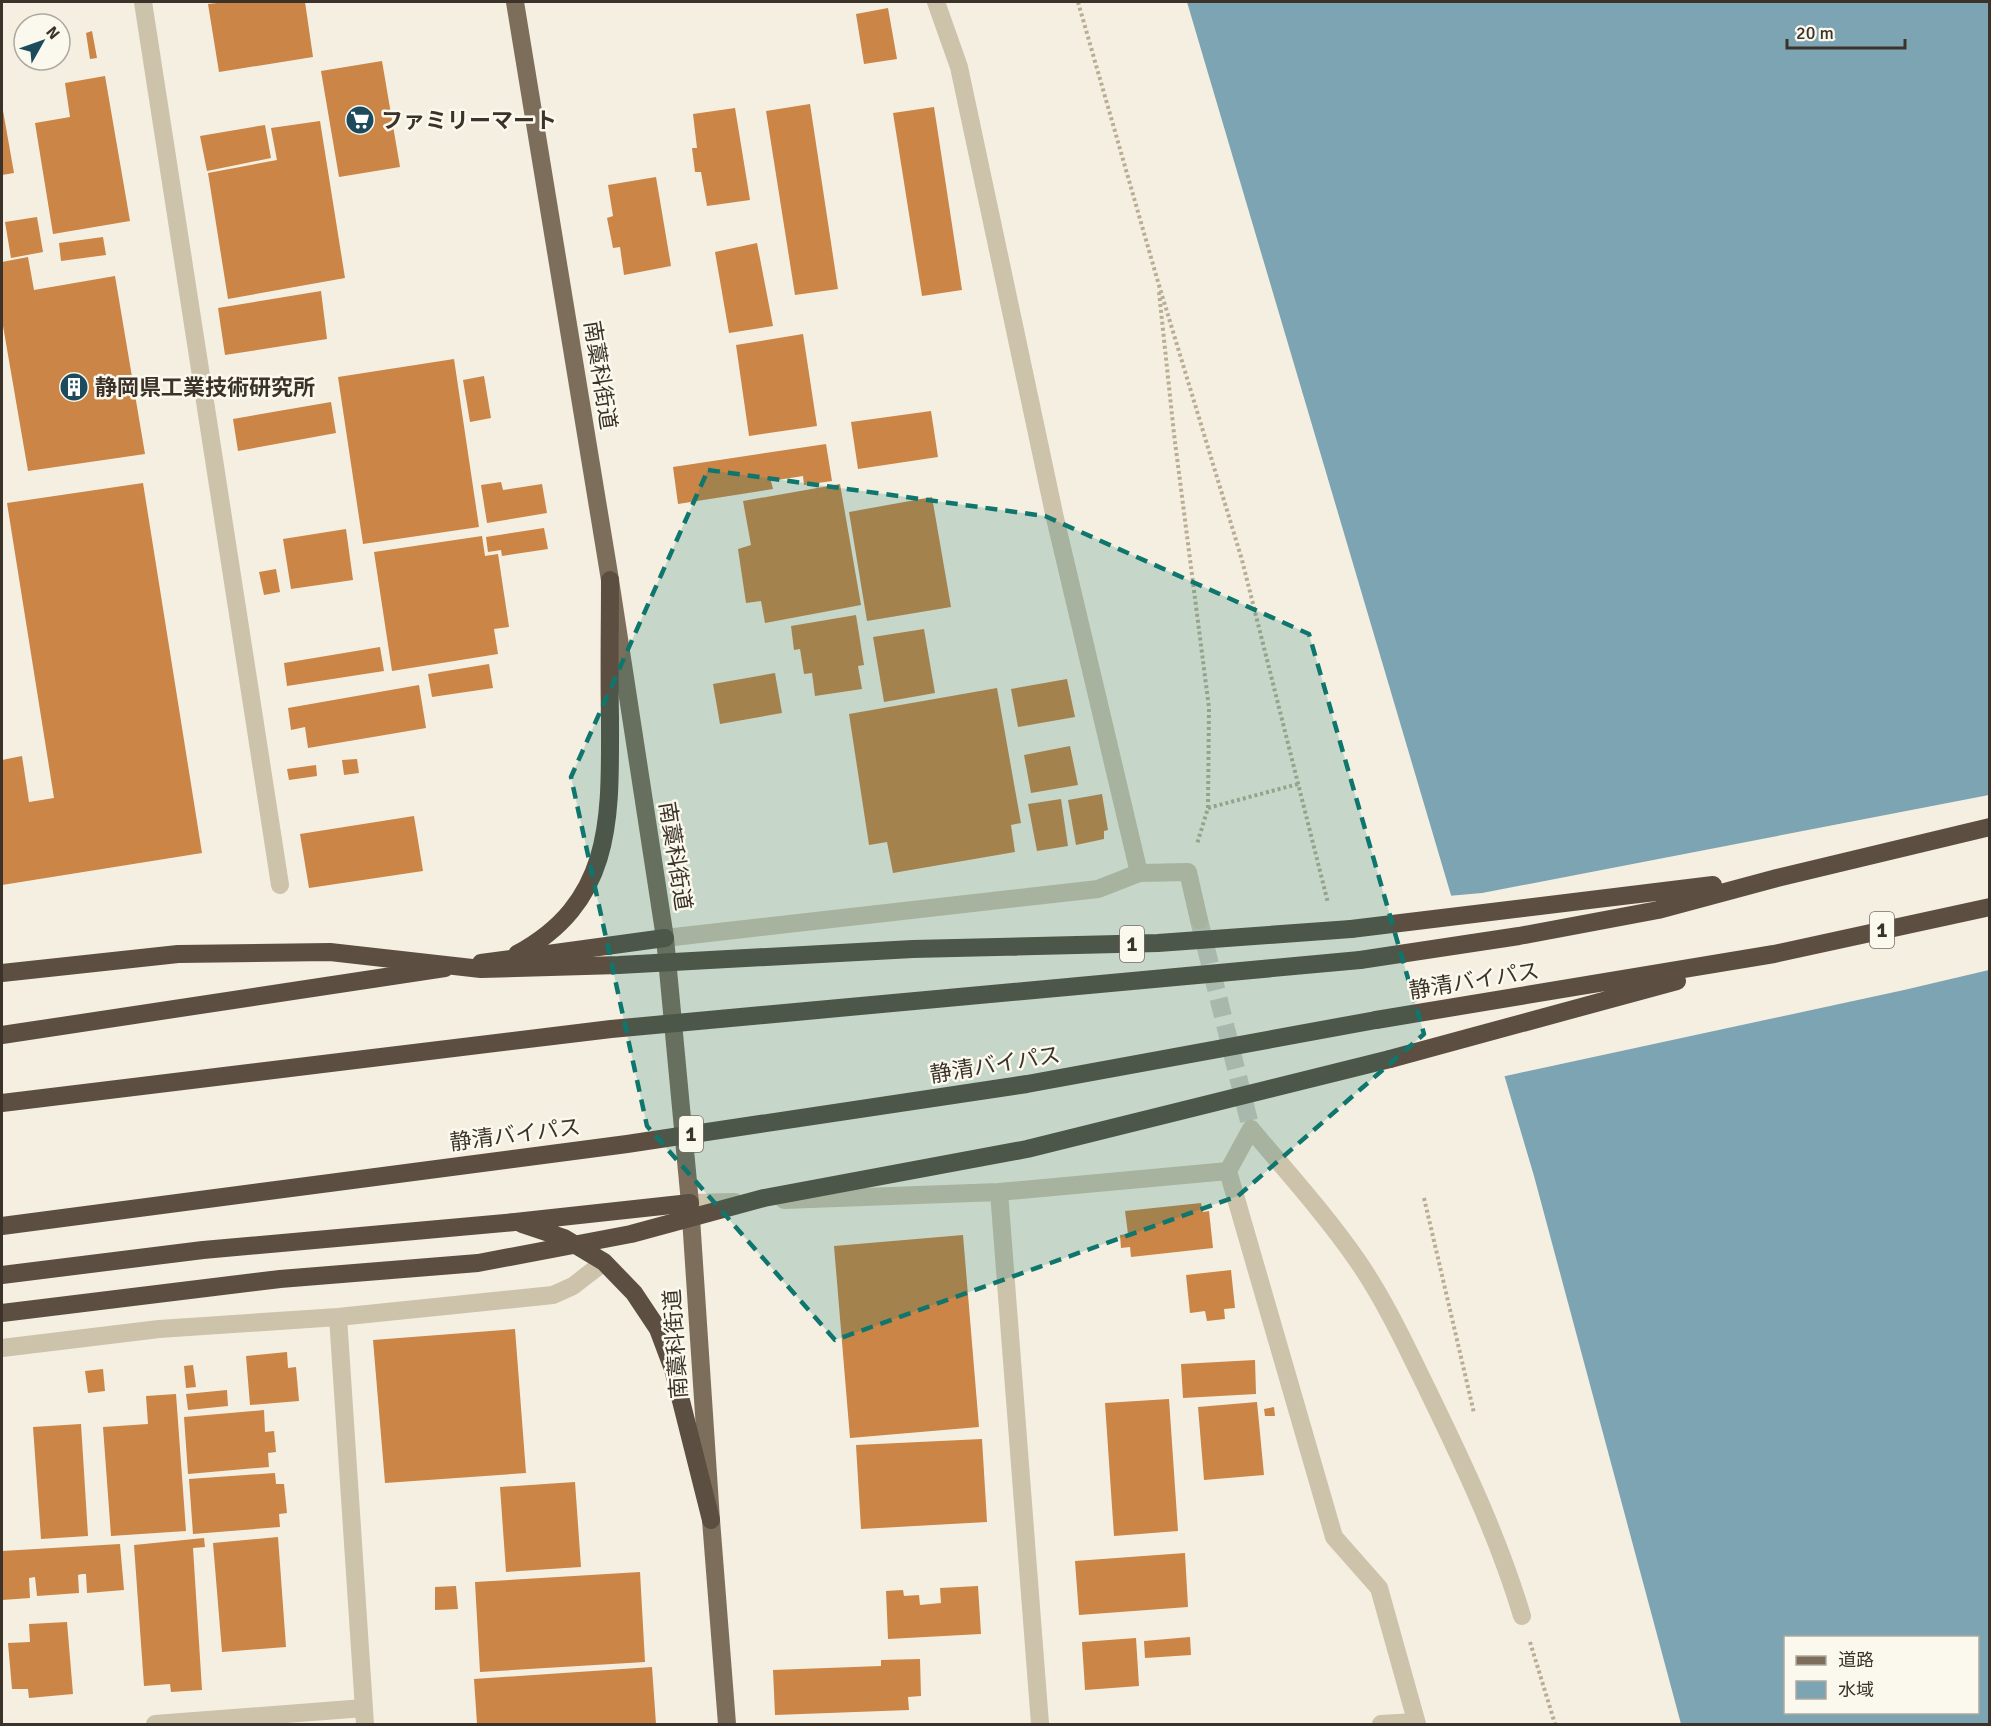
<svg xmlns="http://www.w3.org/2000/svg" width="1991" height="1726" font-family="Signika,'Noto Sans JP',sans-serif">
<rect width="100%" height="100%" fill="#f4efe0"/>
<!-- water -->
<path fill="#7da4b3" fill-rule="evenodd" d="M1187 2H1989V1724H1681L1534 1176ZM1786 1638H1978V1712H1786Z"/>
<!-- pier -->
<path fill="#f4efe0" d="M1989 795V970L1904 990 1501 1077 1448 896 1482 893Z"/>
<!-- building -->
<path fill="#ca8547" d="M227 2H305L313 57 219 72 208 4Z
M888 8 897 59 864 64 856 14Z
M92 31 97 58 90 59 86 33Z
M382 61 400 167 339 177 321 71Z
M105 76 130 221 53 234 35 123 70 117 65 83Z
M810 104 838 289 795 295 766 111Z
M2 105 14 173 2 175Z
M934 107 962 290 922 296 893 113Z
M735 108 750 200 707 206 701 172H695L692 148H697L693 114Z
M320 121 345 278 228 299 208 173 277 160 271 128Z
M265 125 271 158 207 171 200 136Z
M656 177 671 266 624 275 620 247 613 248 607 218 613 216 608 185Z
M37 217 43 252 11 258 5 222Z
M103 237 106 255 61 261 59 243Z
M757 243 773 326 729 333 715 252Z
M28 257 34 290 115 276 145 454 28 471 2 320V262Z
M321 291 327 339 225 355 218 308Z
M803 334 817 426 749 436 736 345Z
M454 359 479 527 363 544 338 377Z
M484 376 491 418 470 422 463 380Z
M331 402 336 433 238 451 233 419Z
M931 411 938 457 858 469 851 422Z
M826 444 832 481 804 485 803 476 771 481 773 489 678 504 673 467Z
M501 482 503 490 542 484 547 513 487 523 481 485Z
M143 483 202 853 2 885V760L22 756 29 802 54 798 7 503Z
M840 484 861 605 765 623 761 601 746 603 738 549 751 545 743 501Z
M932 497 951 607 867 621 849 512Z
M544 528 548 549 502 556 501 550 488 552 486 537Z
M346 529 353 580 291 589 283 539Z
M482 536 485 556 498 554 509 627 494 629 498 654 392 671 374 552Z
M276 569 280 592 264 595 259 572Z
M856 615 864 665 858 666 862 689 815 696 812 673 804 674 800 649 794 650 791 626Z
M924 629 935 693 884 702 873 637Z
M380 647 384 671 287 686 284 663Z
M489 664 493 688 432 697 428 674Z
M775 673 782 713 720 724 713 684Z
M1067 679 1075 717 1018 727 1011 689Z
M419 685 426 728 308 748 305 727 291 730 288 708Z
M997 688 1021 823 1011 825 1015 852 893 873 887 842 869 845 849 714Z
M1070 746 1078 785 1031 793 1024 755Z
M357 759 359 773 344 775 342 760Z
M316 765 317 776 289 780 287 769Z
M1102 794 1108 830 1104 831V839L1076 845 1068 800Z
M1061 799 1068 846 1037 851 1028 804Z
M414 816 423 871 309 888 300 834Z
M1201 1203 1203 1212 1209 1211 1213 1248 1131 1257 1130 1247 1121 1248 1120 1235 1128 1234 1125 1211Z
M963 1235 979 1427 850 1438 834 1246Z
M1231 1270 1235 1308 1224 1309 1225 1319 1207 1321 1205 1311 1190 1313 1186 1275Z
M515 1329 526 1473 385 1483 373 1340Z
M287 1352 288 1368 296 1367 299 1401 250 1405 246 1356Z
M1255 1360 1256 1394 1183 1398 1181 1364Z
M193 1365 196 1387 186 1388 184 1366Z
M103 1369 105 1391 88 1393 85 1371Z
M227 1390 228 1406 188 1410 186 1394Z
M176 1394 186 1531 111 1536 103 1427 148 1424 146 1396Z
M1169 1399 1178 1531 1114 1536 1105 1403Z
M1257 1402 1264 1475 1204 1480 1198 1407Z
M1274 1407 1275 1416H1265L1264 1409Z
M264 1410 265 1432 274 1431 276 1452 268 1453 269 1467 188 1474 184 1417Z
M81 1424 88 1536 41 1539 33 1427Z
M982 1439 987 1522 861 1529 856 1445Z
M275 1473 276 1484H284L287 1513 279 1514 280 1527 193 1534 189 1479Z
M575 1482 581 1567 506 1572 500 1487Z
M278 1537 286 1647 222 1652 213 1543Z
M204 1538 205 1547 193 1548 202 1690 171 1692 170 1684 144 1686 134 1545Z
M120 1544 124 1590 87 1593 86 1574H82L78 1575 79 1593 37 1596 35 1577 29 1578 30 1598 2 1600V1551Z
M1185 1553 1188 1607 1079 1615 1075 1561Z
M640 1572 645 1662 480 1672 475 1582Z
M456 1586 458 1609 435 1610V1587Z
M978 1586 981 1634 888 1639 886 1591 903 1590 904 1596 919 1595 920 1605 941 1603 940 1588Z
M67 1622 73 1694 29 1698 28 1689H12L8 1643 30 1642 29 1624Z
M1190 1637 1191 1655 1145 1658 1144 1641Z
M1136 1638 1139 1686 1085 1690 1082 1642Z
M920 1659 921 1696 908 1697 909 1710 775 1715 773 1670 881 1666V1660Z
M652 1667 656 1724H477L474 1679Z"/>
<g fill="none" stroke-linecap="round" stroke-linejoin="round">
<!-- minor-tunnel -->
<path stroke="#cfc9bc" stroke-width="18" stroke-dasharray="18 9" stroke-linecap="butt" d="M1199 920 1251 1129"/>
<!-- path -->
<path stroke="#b9ad94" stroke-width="4" stroke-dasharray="3 3" stroke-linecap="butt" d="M1078 2 1158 282 1242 560 1328 903
M1159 292 1174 434 1209 708 1208 808 1197 844
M1208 808 1298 784
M1424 1198 1474 1413
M1530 1642 1555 1724"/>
<!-- minor -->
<path stroke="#cdc2aa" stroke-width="18" d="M143 2 280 885
M936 2 959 67 1055 518 1139 873
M665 938 1098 889 1139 873 1188 872 1199 920
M999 1192 1040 1724
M784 1200 999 1192 1228 1171
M690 1203 735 1202
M338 1317 365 1724
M2 1348 159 1329 338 1317 553 1295 573 1286 604 1262
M155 1724 364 1708
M1381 1724 1416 1722
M1417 1724 1379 1588 1334 1537 1228 1171 1251 1129C1287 1172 1325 1214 1357 1260 1386 1302 1407 1348 1429 1393 1464 1465 1499 1539 1522 1616"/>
<!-- major -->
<path stroke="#7d6e5b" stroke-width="18" d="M515 2 610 580 665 938 690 1203 711 1520 727 1724"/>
<!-- highway -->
<path stroke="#5c4f41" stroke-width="18" d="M1351 929 1713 885
M517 954C615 901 610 816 610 718 609 672 610 626 610 580
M1360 960 1519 936 1658 910 1777 878 1990 827
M481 963 665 938
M1376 1020 1774 954 1990 907
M2 1035 445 968
M1390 1059 1677 981
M522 1224 564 1238 604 1262 634 1293 658 1329 673 1369 711 1520
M2 1275 203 1250 515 1222 690 1203"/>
<!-- highway-bridge -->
<path stroke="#5c4f41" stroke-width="18" d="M2 973 178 954 330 952 481 969 619 965 913 949 1158 943 1351 929
M2 1103 611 1029 1360 960
M2 1226 627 1144 1027 1084 1376 1020
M2 1313 280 1279 478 1263 631 1234 764 1198 1027 1149 1390 1059"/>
</g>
<!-- marked area -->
<path fill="#0f766e" fill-opacity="0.2" stroke="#0f766e" stroke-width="4.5" stroke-dasharray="12 8" stroke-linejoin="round" d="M708 470 1045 516 1309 634 1424 1034 1238 1196 835 1340 647 1126 571 777Z"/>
<!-- icons -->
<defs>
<g id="supermarket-disc" transform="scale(1.5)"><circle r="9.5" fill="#1d4b5e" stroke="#fbf8ed"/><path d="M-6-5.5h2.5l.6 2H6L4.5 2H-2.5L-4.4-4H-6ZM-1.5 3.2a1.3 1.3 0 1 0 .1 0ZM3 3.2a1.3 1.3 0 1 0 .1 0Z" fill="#fff"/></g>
<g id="building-disc" transform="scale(1.5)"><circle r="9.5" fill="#1d4b5e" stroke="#fbf8ed"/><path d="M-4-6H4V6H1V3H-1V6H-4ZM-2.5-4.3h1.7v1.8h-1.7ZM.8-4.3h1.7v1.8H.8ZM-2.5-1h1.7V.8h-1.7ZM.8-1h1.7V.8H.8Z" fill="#fff"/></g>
</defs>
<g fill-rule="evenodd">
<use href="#supermarket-disc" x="360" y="120"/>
<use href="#building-disc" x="74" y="387"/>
</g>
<g text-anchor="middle" stroke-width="5" stroke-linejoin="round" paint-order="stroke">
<!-- shield labels -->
<g fill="#fbf8ed" stroke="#756e64" stroke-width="1.5">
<rect x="1870" y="912" width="24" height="36" rx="4.5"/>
<rect x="1120" y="926" width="24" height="36" rx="4.5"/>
<rect x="679" y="1116" width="24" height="36" rx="4.5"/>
</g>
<g font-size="21" font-weight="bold" fill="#3b332a">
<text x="1882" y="937">1</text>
<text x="1132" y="951">1</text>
<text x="691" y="1141">1</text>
</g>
<!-- poi labels -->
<g font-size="22" font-weight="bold" fill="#3b332a" stroke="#fbf8ed" text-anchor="start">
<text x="381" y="128">ファミリーマート</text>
<text x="95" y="395">静岡県工業技術研究所</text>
</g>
<!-- street labels -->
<g font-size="22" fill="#3b332a" stroke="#fbf8ed">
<text transform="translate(601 375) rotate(81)" y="8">南藁科街道</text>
<text transform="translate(676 856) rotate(81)" y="8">南藁科街道</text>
<text transform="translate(1474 980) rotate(-9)" y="8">静清バイパス</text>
<text transform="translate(995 1064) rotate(-9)" y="8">静清バイパス</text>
<text transform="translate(515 1134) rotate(-7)" y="8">静清バイパス</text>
<text transform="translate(675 1344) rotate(-94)" y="8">南藁科街道</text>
</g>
</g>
<!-- border -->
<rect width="1991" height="1726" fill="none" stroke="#3b332a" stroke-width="6"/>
<!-- legend -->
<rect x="1784" y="1636" width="195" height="78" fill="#fbf8ed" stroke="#aea99f" stroke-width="1.5"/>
<rect x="1796" y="1656" width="30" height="9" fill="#7d6e5b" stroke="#aea99f" stroke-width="1.5"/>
<text x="1838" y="1666" font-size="18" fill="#3b332a">道路</text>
<rect x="1796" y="1681" width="30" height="18" fill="#7da4b3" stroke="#aea99f" stroke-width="1.5"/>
<text x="1838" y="1696" font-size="18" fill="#3b332a">水域</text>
<!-- north arrow -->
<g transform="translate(42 42) rotate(50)"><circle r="28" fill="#fbf8ed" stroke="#aea99f" stroke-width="1.5"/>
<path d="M0-4.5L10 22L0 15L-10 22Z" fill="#1d4b5e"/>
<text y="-9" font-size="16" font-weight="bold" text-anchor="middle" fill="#3b332a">N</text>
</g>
<!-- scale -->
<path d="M1787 39v9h118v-9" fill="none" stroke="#3b332a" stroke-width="3"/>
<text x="1796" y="39" font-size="18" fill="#3b332a" stroke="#fbf8ed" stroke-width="4.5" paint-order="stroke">20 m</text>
</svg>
